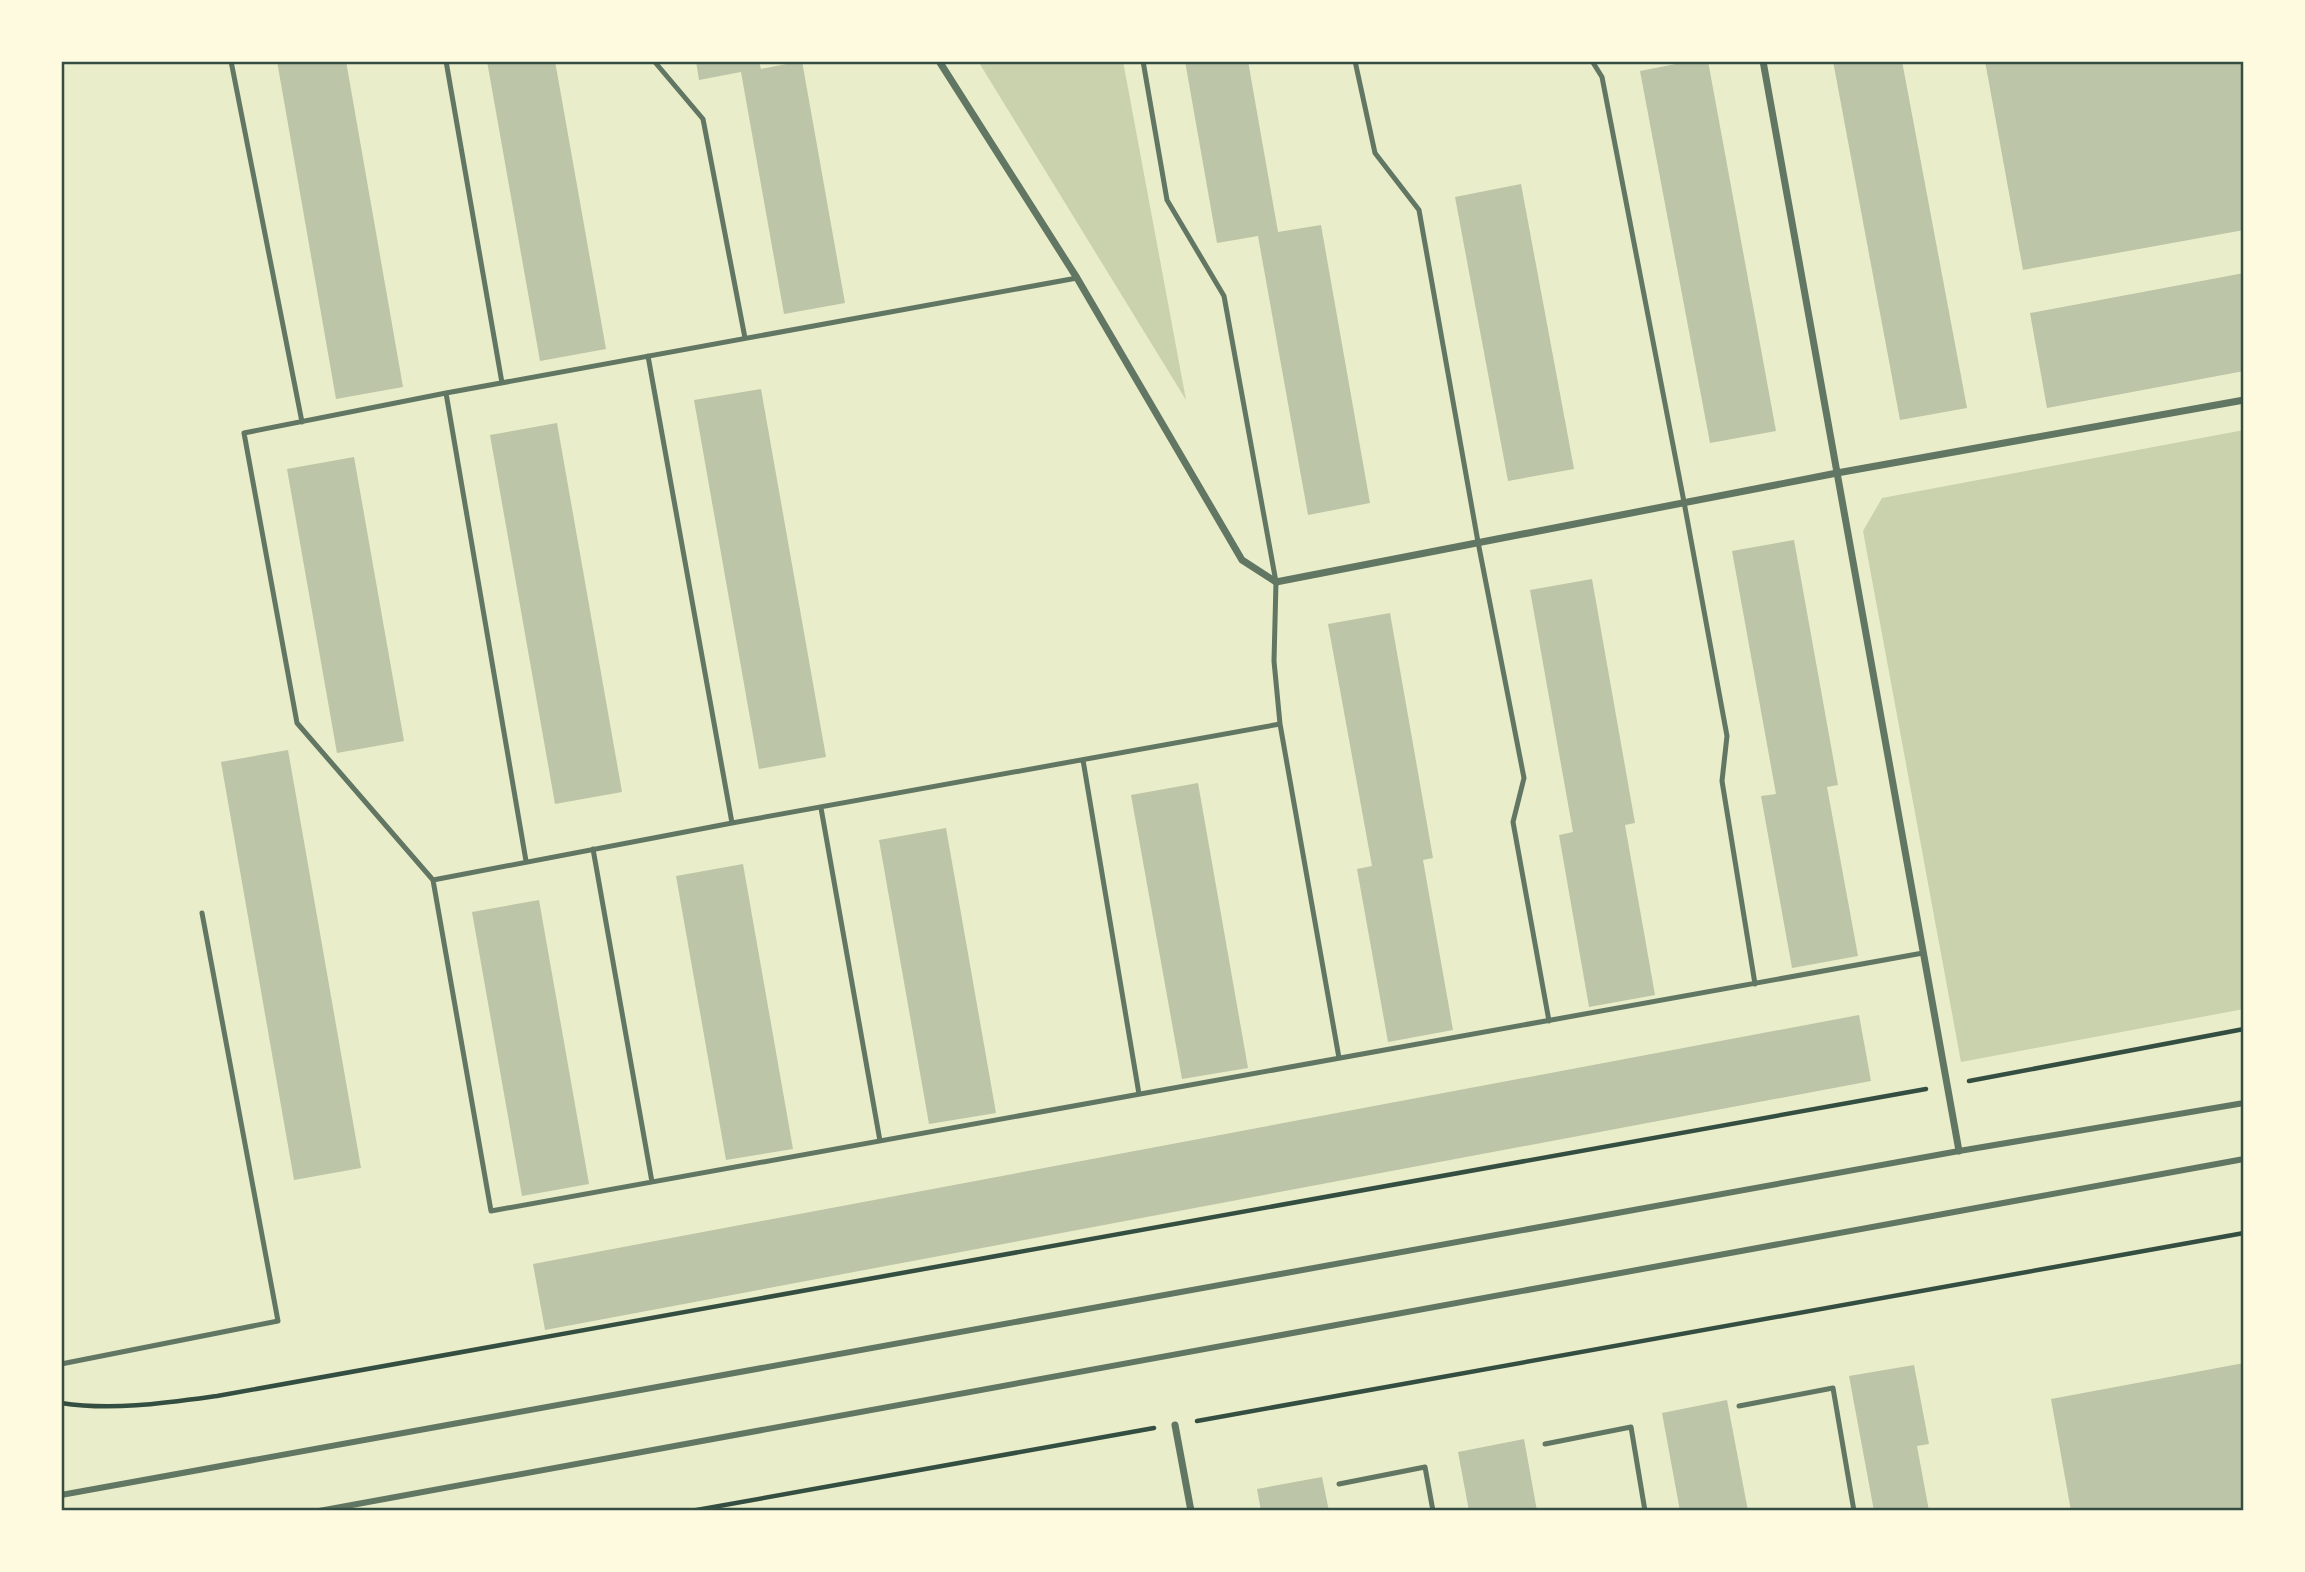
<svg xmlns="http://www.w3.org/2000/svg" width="2305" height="1572" font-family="Arial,sans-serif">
<rect width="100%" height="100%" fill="#e9edc9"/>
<!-- green -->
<path fill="#cad2ad" d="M978 61H1123L1186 400Z
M2244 430V1009L1961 1062 1863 531 1882 498Z"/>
<!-- building -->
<path fill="#bcc5a7" d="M277 61H346L403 387 336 399Z
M487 61H555L606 349 540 361Z
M696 61H759L761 69 802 61 845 303 784 314 741 72 699 80Z
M1185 61H1248L1278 232 1321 225 1370 503 1308 515 1258 236 1217 243Z
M1691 61H1708L1776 431 1710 443 1640 71Z
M1833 61H1902L1967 408 1900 420Z
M1985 61H2244V230L2023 270Z
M1521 184 1574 469 1508 481 1455 197Z
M2244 273V371L2047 408 2030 313Z
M761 389 826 757 759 769 694 400Z
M557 423 622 792 555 804 490 435Z
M354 457 404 741 337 753 287 469Z
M1794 540 1838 785 1827 787 1858 956 1792 968 1761 796 1776 794 1732 551Z
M1592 579 1635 823 1625 825 1655 995 1589 1007 1559 835 1573 832 1530 590Z
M1390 613 1433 858 1423 860 1453 1030 1388 1042 1357 869 1372 866 1328 624Z
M288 750 361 1168 294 1180 221 762Z
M1198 783 1248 1068 1182 1079 1131 795Z
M946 828 996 1113 929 1124 879 840Z
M743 864 793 1149 726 1160 676 876Z
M539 900 589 1184 522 1196 472 912Z
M1859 1015 1871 1081 545 1330 533 1264Z
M2244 1363V1511H2071L2051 1399Z
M1914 1365 1929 1444 1917 1446 1929 1511H1874L1849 1376Z
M1727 1400 1748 1511H1680L1662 1413Z
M1524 1439 1537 1511H1469L1458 1452Z
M1322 1477 1329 1511H1261L1257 1489Z"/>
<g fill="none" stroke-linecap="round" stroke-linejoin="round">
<!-- path -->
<path stroke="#344e41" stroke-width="4.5" d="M1969 1081 2244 1029
M61 1403C112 1411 166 1403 217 1396L1926 1089
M1197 1421 2244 1233
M691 1511 1154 1428"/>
<!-- service -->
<path stroke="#617663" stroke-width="5" d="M231 61 302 422
M446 61 502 383
M654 61 703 119 745 338
M1143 61 1167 200 1224 296 1276 582 1274 661 1280 724 1339 1058
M1355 61 1375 153 1419 210 1478 542 1524 778 1513 822 1549 1021
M1592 61 1602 77 1684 502 1727 736 1722 781 1755 984
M1077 278 446 393 244 433 297 723 433 880 491 1211 1923 953
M648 356 732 823
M446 393 526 861
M1083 760 1139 1094
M821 808 880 1141
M593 849 652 1182
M433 880 732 823 1280 724
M61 1364 278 1321 202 913
M1739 1406 1833 1388 1854 1511
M1545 1444 1631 1427 1645 1511
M1339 1484 1425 1467 1433 1511"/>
<!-- pedestrian -->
<path stroke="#617663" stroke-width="6" d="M61 1495 1959 1151 2244 1103
M319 1511 2244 1159"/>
<!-- minor -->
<path stroke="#617663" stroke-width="7" d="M939 61 1077 278 1242 560 1276 582 1837 473 2244 400
M1763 61 1959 1151
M1175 1425 1191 1511"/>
</g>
<!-- border -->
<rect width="2305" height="1572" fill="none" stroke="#fefae0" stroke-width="126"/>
<rect x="63" y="63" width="2179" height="1446" fill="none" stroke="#344e41" stroke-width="2.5"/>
</svg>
